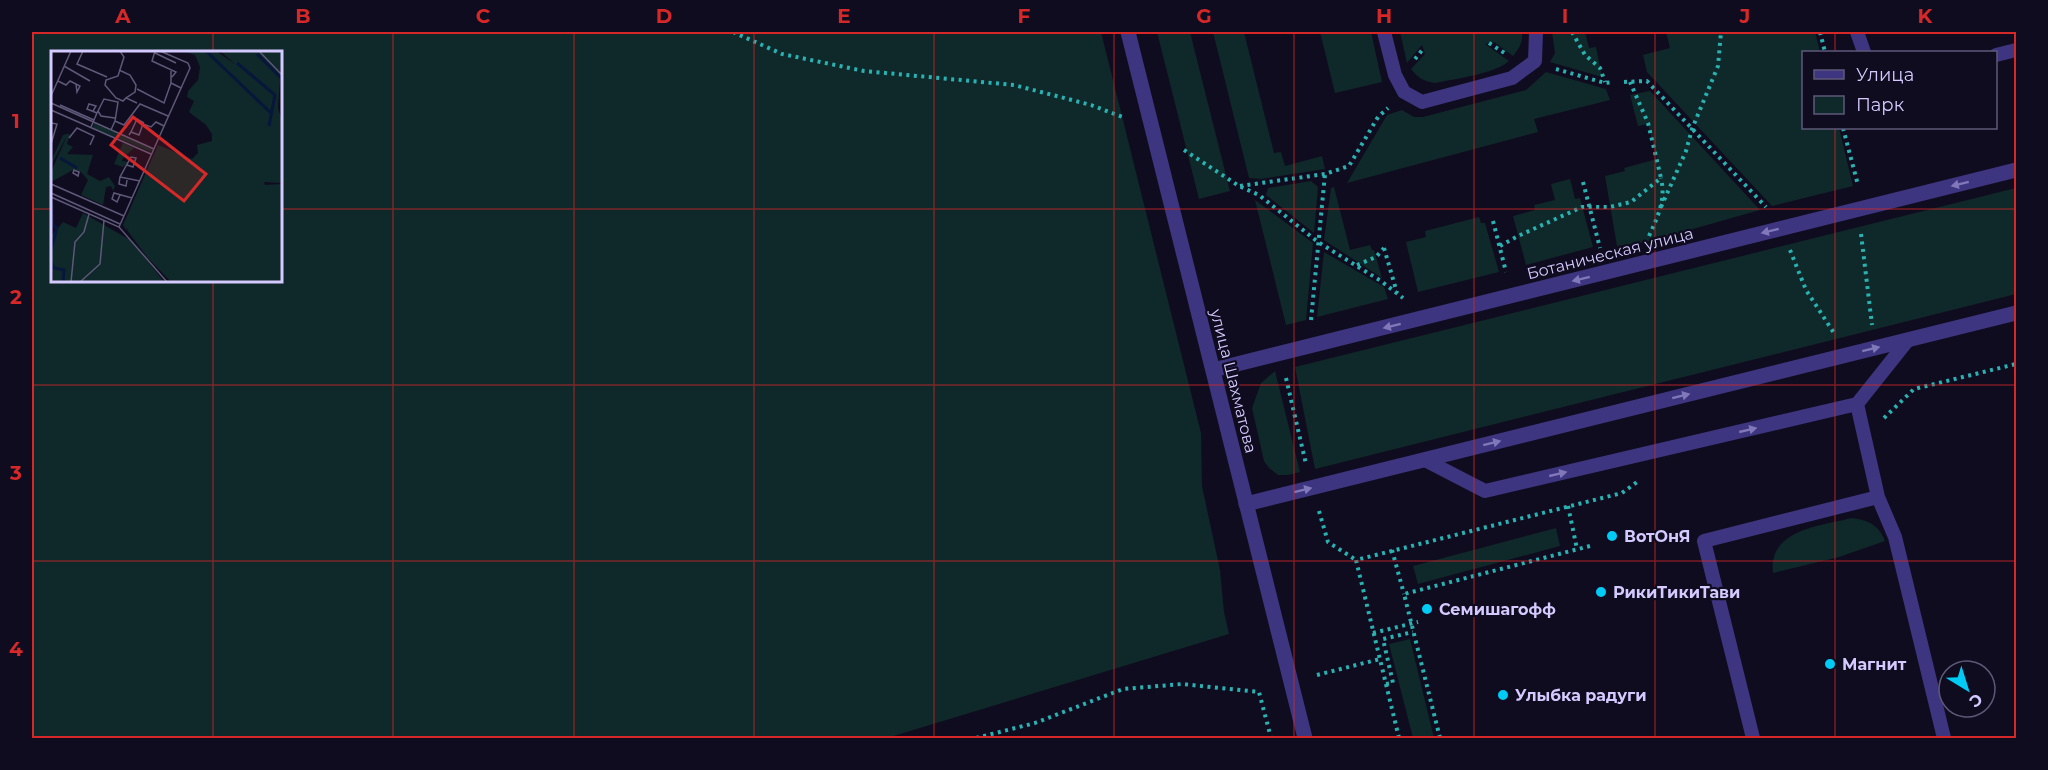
<svg xmlns="http://www.w3.org/2000/svg" width="2048" height="770" font-family="Montserrat,sans-serif">
<rect width="100%" height="100%" fill="#100c1f"/>
<!-- green -->
<path fill="#0f2829" fill-rule="evenodd" d="M32 32H1101L1201 433 1202 486 1220 570 1224 612 1229 634 887 738H32ZM52 52H280V280H52Z
M1157 32H1190L1230 191 1199 199Z
M1213 32H1244L1274 153 1281 152 1285 166 1322 156 1325 169 1261 179 1249 178Z
M1320 32H1371L1382 82 1335 93Z
M1400 32H1522C1523 41 1520 48 1513 56L1494 42 1485 44 1509 61C1495 74 1454 79 1435 83 1423 81 1418 78 1411 69L1425 54 1422 45 1407 63Z
M1552 32H1585L1589 48 1596 47 1602 77 1550 62 1555 53Z
M1666 32H1815L1820 52H1804V128H1839L1853 186 1772 206 1647 72 1643 55 1670 48Z
M1546 72 1606 89 1610 100 1534 119 1538 132 1347 183 1387 115 1402 110 1414 117H1423L1526 90Z
M1650 91 1760 210 1647 242 1617 246 1605 176 1625 171 1624 168 1657 159 1648 124 1638 126 1630 95Z
M1570 179 1575 199 1580 198 1593 247 1526 265 1513 216 1535 210 1534 205 1555 200 1551 184Z
M1311 181 1318 187 1314 233 1266 195 1268 188Z
M1334 187 1350 250 1370 245 1372 250H1374L1382 278 1324 240 1331 188Z
M2016 188V294L1315 469 1295 367Z
M1255 200 1313 243 1306 320 1286 325Z
M1479 217 1481 223H1485L1499 272 1418 292 1406 242 1426 237 1425 231Z
M1324 252 1384 287 1388 299 1317 317Z
M1275 371 1300 472 1288 475H1278L1269 468 1264 461 1252 408 1261 383Z
M1852 518C1868 520 1879 525 1885 541L1839 557 1773 573C1768 529 1821 526 1852 518Z
M1556 528 1560 546 1418 584 1413 566Z
M1410 639 1434 738H1413L1389 644Z"/>
<g fill="none" stroke-linecap="round" stroke-linejoin="round">
<!-- path -->
<path stroke="#2ab2b3" stroke-width="4" stroke-dasharray="3 4.5" stroke-linecap="butt" d="M733 32 782 54 864 71 1014 85 1091 105 1125 118
M1572 32 1585 55 1600 68 1605 82
M1820 32 1825 52
M1489 43 1506 54
M1415 59 1423 49
M1556 69 1605 83 1613 82
M1624 82 1647 81 1766 207
M1843 128 1858 185
M1184 150 1239 186 1259 195 1318 242 1381 281 1403 298
M1583 182 1600 248
M1240 186 1325 174 1349 166 1378 117 1388 108
M1661 207 1686 151 1692 129 1718 66 1721 32
M1493 221 1506 272
M1861 234 1872 325
M1649 236C1658 216 1666 200 1661 178
M1500 246 1518 236 1582 207H1610L1631 202 1661 178 1648 123 1630 82
M1384 248 1397 293
M1790 250 1806 290 1834 333
M1357 265 1376 257 1384 248
M1311 320 1325 174
M1286 378 1306 464
M1884 418 1914 389 2016 364
M1568 506 1577 549
M1319 511 1328 542 1356 560
M1392 550 1404 594
M1373 633 1418 622
M1317 675 1380 659
M1386 684 1393 683 1383 639 1413 632
M976 738 1035 723 1123 689 1182 684 1259 692 1271 738
M1399 738 1356 560 1622 493 1637 482
M1440 738 1404 594 1590 546"/>
<!-- service -->
<path stroke="#3d3580" stroke-width="14" d="M1384 32 1395 75 1404 92 1422 102 1512 78 1535 61 1536 32
M1857 32 1864 52
M1996 55 2016 50
M1425 460 1485 491 1857 404 1908 340
M1878 497 1895 537 1944 738
M1753 738 1704 541 1878 497 1857 404"/>
<!-- minor -->
<path stroke="#3d3580" stroke-width="15" d="M1213 370 2016 170
M1246 504 2016 313"/>
<!-- tertiary -->
<path stroke="#3d3580" stroke-width="15" d="M1128 32 1305 738"/>
</g>
<!-- one-way arrows -->
<defs><path id="oneway-solid" d="M-6-.8H1V-3.2L6.5 0L1 3.2V.8H-6Z" transform="scale(1.5)"/></defs>
<g fill="#8178b9">
<use href="#oneway-solid" transform="translate(1960 184) rotate(166)"/>
<use href="#oneway-solid" transform="translate(1770 231) rotate(166)"/>
<use href="#oneway-solid" transform="translate(1581 279) rotate(166)"/>
<use href="#oneway-solid" transform="translate(1392 326) rotate(166)"/>
<use href="#oneway-solid" transform="translate(1871 349) rotate(-14)"/>
<use href="#oneway-solid" transform="translate(1681 396) rotate(-14)"/>
<use href="#oneway-solid" transform="translate(1748 430) rotate(-13)"/>
<use href="#oneway-solid" transform="translate(1492 443) rotate(-14)"/>
<use href="#oneway-solid" transform="translate(1558 474) rotate(-13)"/>
<use href="#oneway-solid" transform="translate(1303 490) rotate(-14)"/>
</g>
<!-- grid -->
<path fill="none" stroke="#d62828" stroke-width="1.5" stroke-opacity="0.55" d="M213 32V52M393 32V738M574 32V738M754 32V738M934 32V738M1114 32V738M1294 32V738M1474 32V738M1655 32V738M1835 32V52M1835 128V738M32 209H52M280 209H2016M213 280V738M32 385H2016M32 561H2016"/>
<!-- markers -->
<g fill="#00cbf5" stroke="#100c1f" stroke-width="2">
<circle cx="1612" cy="536" r="6"/>
<circle cx="1601" cy="592" r="6"/>
<circle cx="1427" cy="609" r="6"/>
<circle cx="1830" cy="664" r="6"/>
<circle cx="1503" cy="695" r="6"/>
</g>
<g text-anchor="middle" stroke-width="4.5" stroke-linejoin="round" paint-order="stroke">
<!-- street labels -->
<g font-size="16" fill="#d4caff" stroke="#100c1f">
<text transform="translate(1610 253) rotate(-14)" y="6">Ботаническая улица</text>
<text transform="translate(1234 381) rotate(76)" y="6">улица Шахматова</text>
</g>
<!-- poi labels -->
<g font-size="16" font-weight="bold" fill="#d4caff" stroke="#100c1f" text-anchor="start">
<text x="1624" y="542">ВотОнЯ</text>
<text x="1613" y="598">РикиТикиТави</text>
<text x="1439" y="615">Семишагофф</text>
<text x="1842" y="670">Магнит</text>
<text x="1515" y="701">Улыбка радуги</text>
</g>
</g>
<!-- overview -->
<g transform="translate(51 51)">
<rect width="231" height="231" fill="#100c1f"/>
<path d="M132 0H165L184 13 169 0H231L227 57 231 70V132L213 131 214 134 231 133V231H120L96 206 76 179 78 176 75 179 72 174 107 94 141 108 147 102 146 94 161 90V83L155 74 138 61 143 50 136 46 137 40 147 29 149 16 144 4ZM43 72 101 98 100 101 42 77ZM16 83H19L16 93 22 96 16 103 42 104 36 123 49 130 58 126 64 135 62 140 60 135 55 136 52 154 30 144 37 129 30 121 24 118 0 131V121L16 85 0 114V110L12 84ZM72 92 83 97 72 107 71 110 77 111 72 116 63 113ZM32 162 81 190 113 231H2L0 185 12 171 25 177Z" fill="#0f2829"/>
<path fill="none" stroke="#07173c" stroke-width="3" d="M155 0 221 63M206 3 231 28M186 12 224 44 218 75M9 107 26 117M0 198 6 177 2 174 1 152M0 211 3 217 13 219 12 231"/>
<path fill="none" stroke="#5e5879" stroke-width="1.5" d="M32 0 26 13 56 26M69 0 73 6 67 25 55 29 54 34 65 47 72 50 75 47M104 0 101 10 125 21 121 26M208 0 231 24M104 2 125 12M13 15 39 30M68 19 79 24 85 34 84 41 75 47 86 52M120 20V32L130 37M7 30 15 34 19 30 29 35 26 41 25 33M86 38 113 52 120 32M0 45 20 0M0 52 103 98M9 54 43 69M0 59 100 103M47 60 50 65 64 67M46 62 53 48 67 51 64 70M0 72 6 73 0 93M40 76 46 62 36 58 38 53 45 55 42 60M60 79 64 70 73 74 89 53 117 65M80 81 86 68 93 72M78 84 80 81 88 84 92 73 100 76 105 71 113 75M18 87 26 77 43 85 39 94M76 114 82 116 85 107 80 106 69 126 89 130M23 119 28 121 27 125 22 122ZM69 126 68 133 75 135 76 129M0 133 73 165M0 142 69 173M69 144 66 151 61 148 63 142 81 147M0 146 68 176 116 231M68 176 139 17 137 12 109 0M20 231 24 191 33 181 38 163M29 231 49 213 53 169"/>
<path fill="#d62828" fill-opacity="0.15" stroke="#d62828" stroke-width="3" d="M82 66 155 123 133 150 60 94Z"/>
<rect width="231" height="231" fill="none" stroke="#d4caff" stroke-width="3"/>
</g>
<!-- border -->
<rect width="2048" height="770" fill="none" stroke="#100c1f" stroke-width="66"/>
<!-- legend -->
<rect x="1802" y="51" width="195" height="78" fill="#100c1f" stroke="#5e5879" stroke-width="1.5"/>
<rect x="1814" y="70" width="30" height="9" fill="#3d3580" stroke="#5e5879" stroke-width="1.5"/>
<text x="1856" y="81" font-size="18" fill="#d4caff">Улица</text>
<rect x="1814" y="96" width="30" height="18" fill="#0f2829" stroke="#5e5879" stroke-width="1.5"/>
<text x="1856" y="111" font-size="18" fill="#d4caff">Парк</text>
<!-- north arrow -->
<g transform="translate(1967 689) rotate(142)"><circle r="28" fill="#100c1f" stroke="#5e5879" stroke-width="1.5"/>
<path d="M0-4.5L10 22L0 15L-10 22Z" fill="#00cbf5"/>
<text y="-9" font-size="16" font-weight="bold" text-anchor="middle" fill="#d4caff">С</text>
</g>
<rect x="33" y="33" width="1982" height="704" fill="none" stroke="#d62828" stroke-width="2"/>
<g font-size="20" text-anchor="middle" font-weight="bold" fill="#d62828">
<text x="123" y="23">A</text>
<text x="303" y="23">B</text>
<text x="483" y="23">C</text>
<text x="664" y="23">D</text>
<text x="844" y="23">E</text>
<text x="1024" y="23">F</text>
<text x="1204" y="23">G</text>
<text x="1384" y="23">H</text>
<text x="1565" y="23">I</text>
<text x="1745" y="23">J</text>
<text x="1925" y="23">K</text>
<text x="16" y="128">1</text>
<text x="16" y="304">2</text>
<text x="16" y="480">3</text>
<text x="16" y="656">4</text>
</g>
</svg>
